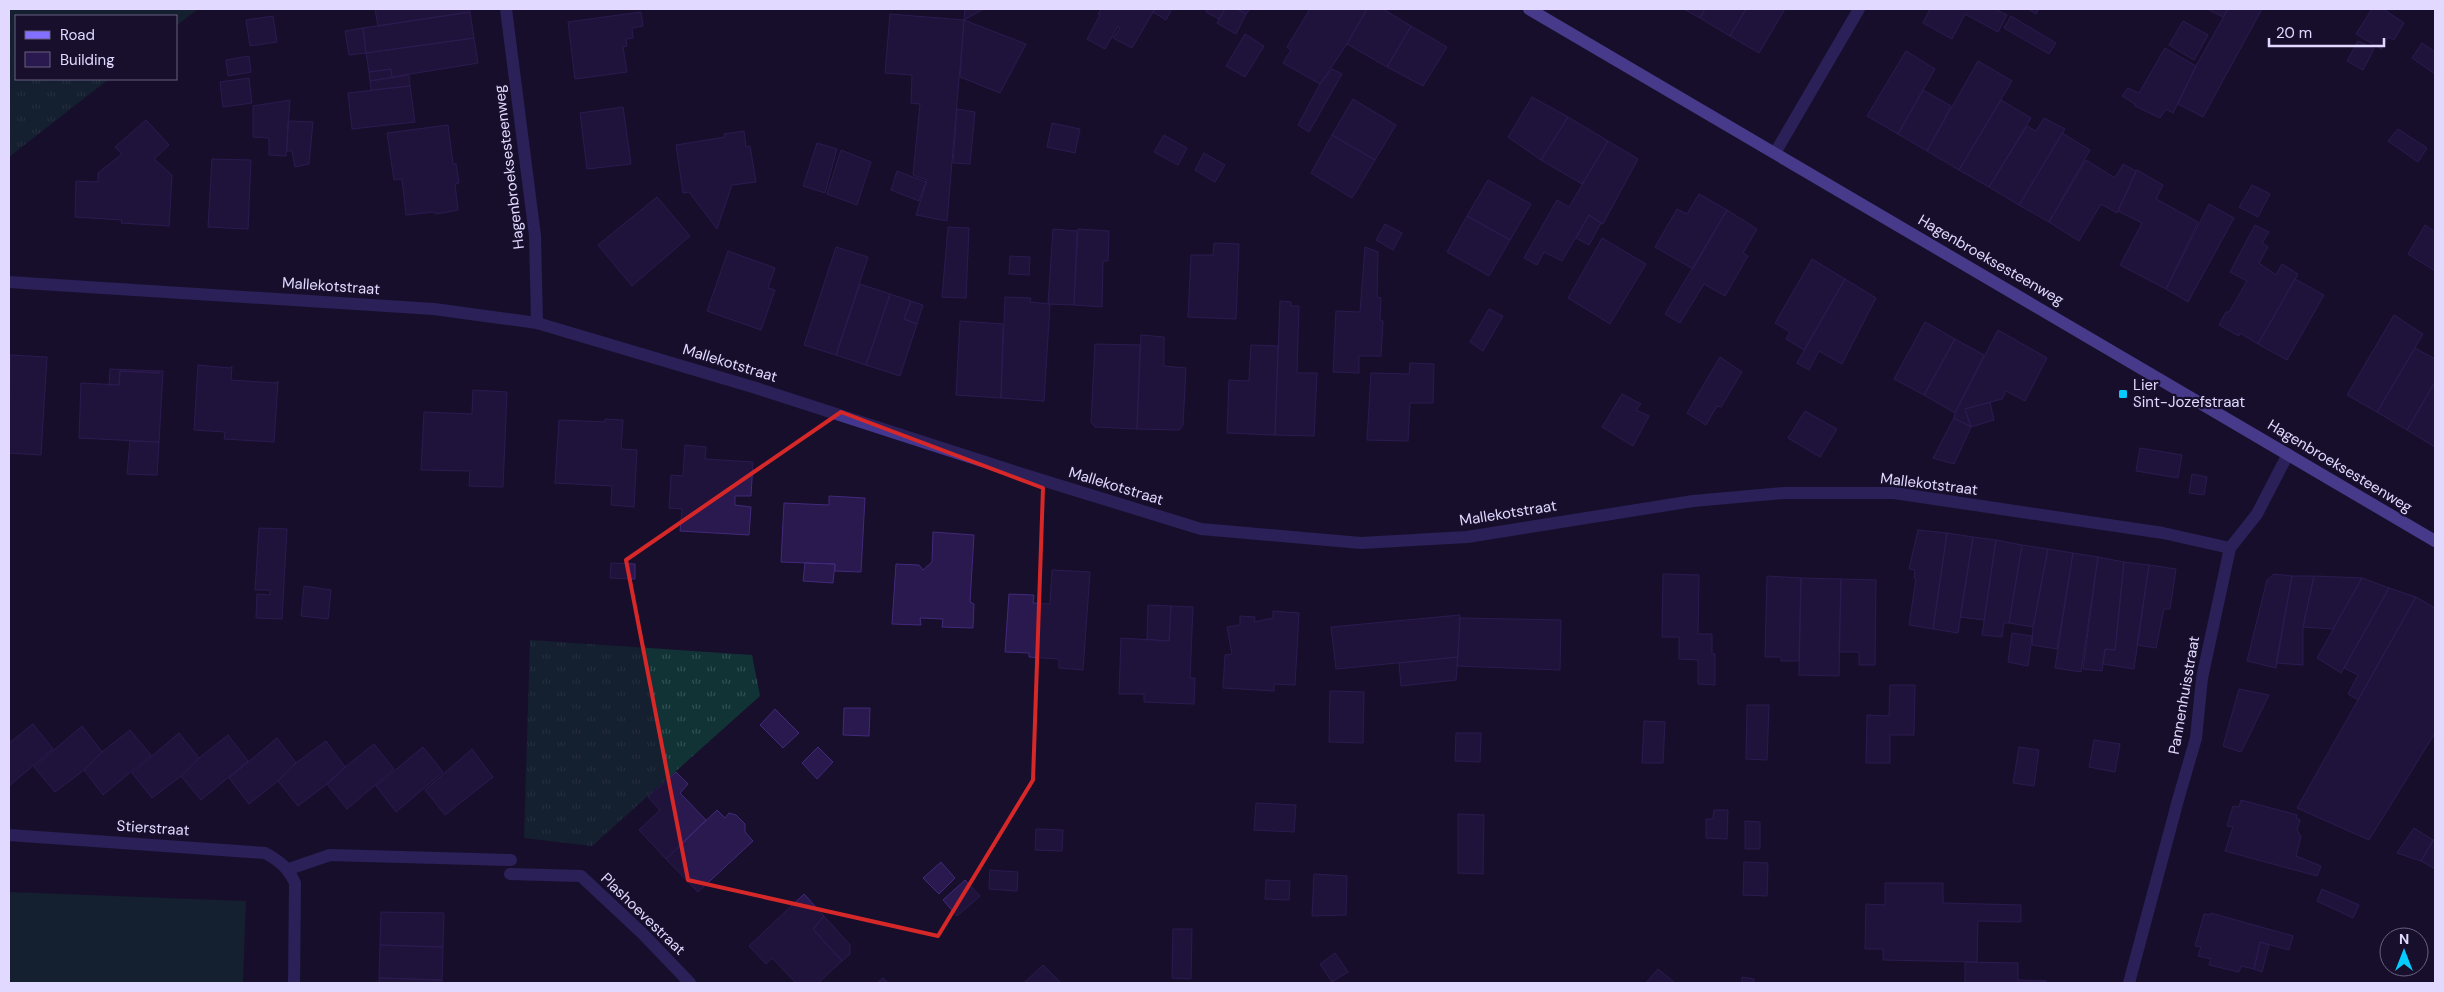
<svg xmlns="http://www.w3.org/2000/svg" width="2444" height="992" font-family="'DM Sans',sans-serif">
<defs>
<pattern id="grass-tufts" width="24" height="20" patternUnits="userSpaceOnUse" patternTransform="scale(1.25)"><rect width="24" height="20" fill="#113336"/><path d="M3 7l-1-3M5 7V3M7 7l1-3M15 17l-1-3M17 17v-4M19 17l1-3" fill="none" stroke="#335054"/></pattern>
</defs>
<rect width="100%" height="100%" fill="#170f2b"/>
<!-- grass -->
<path fill="url(#grass-tufts)" d="M9 9H198L176 26V16H16V79H109L9 157Z
M530 640 752 655 760 696 592 846 524 838Z"/>
<!-- pitch -->
<path fill="#113336" d="M9 892 246 901 243 983H9Z"/>
<!-- building -->
<path fill="#29194e" stroke="#42297b" d="M375 9H470V12L378 26Z
M965 9H983L964 20Z
M1101 9H1155L1132 48 1113 38 1120 28 1118 26 1105 49 1087 39 1100 15 1098 14Z
M1155 9H1172L1166 20 1153 12Z
M1207 9H1225L1219 19 1206 12Z
M1225 9H1237L1246 14 1236 34 1217 23Z
M1237 9H1250L1246 14Z
M1310 9H1367L1347 44 1320 84 1283 63 1291 50 1287 47Z
M1367 9H1383L1411 26 1387 67 1347 44Z
M1684 9H1705L1700 18Z
M1705 9H1746L1730 36 1700 18Z
M1746 9H1785L1759 53 1730 36Z
M1930 9H1995L2007 15 1998 32 1965 14 1952 39 1923 23Z
M2028 9H2039L2036 14Z
M2210 9H2228L2223 17 2209 10Z
M2228 9H2262L2203 117 2178 104 2196 66Z
M2372 9H2383L2404 23 2394 40 2388 37 2381 49 2356 34Z
M470 12 474 38 366 53 363 28Z
M641 12 643 26 632 28 633 38 626 39 627 46 623 47 627 72 575 79 568 22Z
M890 14 964 20 947 221 916 215 927 180 913 175 920 104 911 103 912 75 885 73Z
M273 16 277 42 250 46 246 20Z
M2011 16 2056 43 2049 54 2004 28Z
M964 20 1026 44 1000 93 960 77Z
M2183 21 2208 35 2194 60 2169 45Z
M1411 26 1447 47 1423 86 1387 67Z
M363 28 366 53 349 55 345 31Z
M1245 34 1264 46 1245 77 1226 66Z
M474 38 478 63 392 77 391 69 369 72 366 53Z
M2358 41 2374 49 2363 70 2347 61Z
M2422 43 2435 52V74L2412 58Z
M2165 48 2196 66 2173 113 2166 109 2160 118 2135 106V104L2122 96 2128 88 2139 93Z
M1906 51 1935 69 1898 134 1867 116Z
M249 56 251 72 228 76 226 60Z
M1978 61 2012 81 1959 170 1927 151Z
M391 69 392 77 370 81 369 72Z
M1332 69 1342 74 1309 132 1298 125 1320 84Z
M409 75 410 86 371 90 370 81Z
M249 78 252 103 223 107 220 82Z
M410 86 415 122 352 129 348 93Z
M1923 90 1951 106 1927 151 1898 134Z
M1532 97 1568 117 1541 160 1508 137Z
M1353 99 1396 125 1375 160 1332 135Z
M290 100 286 156 269 155V138L253 137V106Z
M2001 100 2031 118 1989 187 1959 170Z
M623 107 631 164 587 169 580 113Z
M957 109 975 112 970 164 953 163Z
M1568 117 1608 141 1582 184 1541 160Z
M2044 118 2065 129 2019 205 1989 187 2027 126 2036 131Z
M146 120 169 145 154 159 172 175 169 226 121 223 122 220 75 217 76 181 98 182V173L122 154 115 147Z
M288 121 313 122 309 164 295 167 292 151H287Z
M1052 123 1080 129 1075 153 1047 147Z
M448 125 453 164H456L459 183 455 184 458 210 437 214 433 212 406 215 402 179 394 180 387 133Z
M2398 129 2427 148 2418 162 2388 141Z
M744 131 746 147 750 146 756 182 732 185 717 229 689 192 683 193 676 145 725 137 724 134Z
M2062 133 2090 150 2049 222 2019 205Z
M1164 135 1187 148 1178 165 1154 152Z
M1332 135 1375 160 1352 198 1311 173Z
M1608 141 1638 159 1603 224 1589 215 1562 261 1544 252 1537 265 1524 258 1557 200 1569 207Z
M817 143 837 149 825 193 803 186Z
M841 150 871 162 857 205 827 194Z
M1204 153 1225 165 1215 182 1195 170Z
M212 159 251 160 248 229 208 227Z
M2086 160 2115 178 2123 164 2136 171 2117 213 2101 204 2079 241 2049 222Z
M2137 170 2163 185 2156 199 2198 222 2166 289 2120 265 2142 223 2118 211Z
M897 171 926 182 919 201 891 190Z
M1488 180 1531 204 1510 240 1467 216Z
M2252 185 2270 194 2258 217 2239 207Z
M1699 194 1727 210 1693 269 1655 247 1677 209 1687 214Z
M657 197 690 236 632 286 598 245Z
M2209 204 2234 218 2188 302 2166 289Z
M1727 210 1757 229 1743 253 1748 256 1725 296 1704 284 1680 323 1665 314Z
M1589 215 1601 223 1589 245 1576 238Z
M1467 216 1510 240 1489 276 1447 252Z
M1385 224 1402 233 1393 250 1376 240Z
M2255 225 2269 232 2262 243 2268 247 2259 263 2276 275 2282 264 2298 274 2258 344 2240 333 2239 336 2219 325 2226 312H2229L2247 281 2230 272Z
M2425 225 2435 232V271L2408 254Z
M948 227 969 228 966 298 942 297Z
M1053 229 1077 231 1074 305 1048 304Z
M1078 229 1109 231 1108 261H1103L1102 307 1074 305Z
M1602 238 1646 264 1610 324 1568 298Z
M1214 243 1239 244 1236 319 1188 317 1191 255H1213Z
M836 247 868 257 836 355 804 345Z
M1365 247 1378 252 1377 297 1381 298 1380 320 1383 321 1381 356H1359V373L1333 372 1336 311 1360 312Z
M728 251 775 268 768 288 775 290 761 330 707 311Z
M1010 256 1030 257 1029 275 1009 274Z
M1812 259 1845 279 1804 350 1786 339 1790 332 1775 323Z
M1845 279 1876 298 1842 364 1819 351 1809 370 1797 363Z
M2295 279 2324 295 2287 360 2258 344Z
M860 284 890 294 866 365 836 355Z
M890 294 911 301 904 319 917 324 900 376 866 365Z
M1005 297 1031 298 1030 302 1050 304 1044 401 1001 398Z
M911 301 923 305 917 324 904 319Z
M1280 301 1291 302V306H1299L1297 373H1317L1314 436 1275 435Z
M1489 309 1503 316 1483 351 1470 342Z
M2394 315 2423 334 2377 412 2347 395Z
M960 321 1003 324 1001 398 956 395Z
M1925 322 1955 339 1924 395 1894 379Z
M1998 330 2047 358 2025 401 2006 391 2002 399 1965 409 1971 427 1954 418 1955 413Z
M1141 335 1164 337V366L1186 368 1183 425 1179 430 1137 429Z
M1955 339 1984 355 1955 413 1924 395Z
M1095 344 1140 345 1137 429 1095 427 1091 422Z
M1251 345 1278 346 1275 435 1227 433 1229 380 1249 381Z
M2415 348 2435 359V382L2407 430 2377 412Z
M10 355 47 357 41 455 9 453Z
M1720 357 1742 372 1721 407 1717 406 1706 425 1687 413Z
M1410 363 1434 364 1433 403H1410L1408 441 1367 440 1371 373 1409 374Z
M198 365 230 368 232 366 231 380 277 383 278 381 274 442 224 439 225 432 194 430Z
M110 369 159 371V373L120 371 119 385H109Z
M120 371 159 373V371H163L159 442 79 438 81 383 119 385Z
M2435 382V447L2407 430Z
M473 390 507 392 503 487 469 486 470 471 421 470 424 412 472 414Z
M1622 394 1641 404 1636 410 1649 416 1633 446 1602 427Z
M1990 402 1994 420 1971 427 1965 409Z
M1805 411 1837 429 1820 457 1788 438Z
M1954 418 1971 427 1954 464 1933 458Z
M605 419 623 420 621 449 637 450 634 507 611 505 612 486 555 483 559 420 605 422Z
M130 441 159 442 157 475 127 474Z
M685 445 706 447 705 459 753 462 751 496H735V505L751 507 749 535 680 531 682 509 669 508 671 475 683 476Z
M2140 448 2182 455 2178 478 2136 471Z
M2192 474 2207 477 2204 495 2189 493Z
M829 496 865 498 861 572 835 571V564L781 562 784 503 829 505Z
M259 528 287 529 282 619 256 618 257 594 270 595V590H255Z
M1918 530 1947 533 1933 629 1909 625 1916 579 1914 578 1915 570 1909 569Z
M933 532 974 535 970 602 974 604 973 628 942 627 943 619 920 618 921 625 892 624 896 564 919 565 923 570 932 562Z
M1947 533 1973 537 1958 633 1933 629Z
M1973 537 1996 540 1984 620 1960 617Z
M1996 540 2022 545 2009 623H2004L2002 637 1982 635Z
M2022 545 2048 549 2033 627 2009 623Z
M2048 549 2073 553 2057 649 2032 645 2033 627Z
M2073 553 2098 557 2081 672 2055 668Z
M2098 557 2124 562 2115 650 2105 649 2102 671 2083 669Z
M2124 562 2149 565 2134 669 2103 664 2105 649 2115 650Z
M611 563 635 564V579L610 578Z
M805 563 835 564 833 583 803 581Z
M2149 565 2176 569 2170 609H2164L2156 648 2137 645Z
M1052 570 1090 572 1083 670 1059 668V659L1029 657V653L1005 652 1009 594 1034 595 1033 603 1050 604Z
M1663 574 1699 575 1698 634H1712V654H1715V685L1698 684V660L1679 659V637H1662Z
M2274 574 2292 576 2276 668 2247 661 2267 580Z
M1767 576 1801 578 1799 661H1781V657H1765Z
M2292 576H2314L2303 627V665L2276 663Z
M2314 576 2362 578 2333 629 2303 627Z
M1801 578 1841 579 1839 676 1799 675Z
M2362 578 2389 588 2341 673 2317 658Z
M1841 579 1876 580 1875 665H1859V652H1839Z
M304 586 331 590 328 619 301 616Z
M2389 588 2416 597 2358 700 2348 694 2358 675 2344 668Z
M2416 597 2435 608V733L2369 840 2297 808Z
M1148 605 1171 606 1169 641 1147 639Z
M1171 606 1193 607 1190 678H1195L1194 704 1144 702V694H1119L1121 638 1169 641Z
M1273 611 1299 613 1295 685 1274 684V691L1223 688 1225 655 1232 654 1227 627 1240 625V616L1255 617 1254 622 1273 618Z
M1460 615 1458 657 1336 669 1331 627Z
M1460 618 1561 620 1560 670 1457 666Z
M2012 633 2032 636 2028 666 2008 662Z
M1458 657 1456 680 1401 686 1399 663Z
M1890 685H1915L1914 735H1890V763H1866L1867 715 1889 716Z
M2239 689 2269 695 2241 752 2223 746Z
M1330 691 1364 692 1363 743 1329 742Z
M1747 705H1769L1767 760 1746 759Z
M844 708H870L869 736 843 735Z
M775 709 799 733 783 748 760 725Z
M1644 721 1665 722 1663 763H1642Z
M33 724 53 749 9 786V743Z
M82 726 102 752 84 770 55 792 34 767Z
M130 730 151 755 103 795 84 770 102 752Z
M179 733 199 758 181 776 152 798 132 773Z
M1456 733H1481L1480 762 1455 761Z
M228 735 248 761 201 800 181 776 199 758Z
M277 738 296 763 278 781 249 804 229 778Z
M2094 740 2120 744 2115 772 2089 767Z
M326 741 345 767 327 784 298 806 278 781 296 763Z
M374 744 394 769 347 809 327 784 345 767Z
M423 747 443 772 396 812 376 786Z
M818 747 833 762 817 779 802 763Z
M2019 747 2039 750 2034 786 2013 783Z
M472 749 493 777 445 815 425 790Z
M676 772 688 784 680 793 706 820 666 859 639 830 660 810 648 797Z
M2241 800 2297 815 2296 818 2300 820 2297 830 2301 837 2296 856 2321 866 2317 876 2225 851 2233 827 2227 826 2233 806 2239 807Z
M1256 803 1296 805 1294 832 1254 830Z
M717 810 725 818 729 813 736 815 745 824V832L753 841 698 892 666 859Z
M1714 810H1728L1727 839 1706 838V819H1713Z
M1458 814 1484 815 1483 874 1458 873Z
M1745 821 1760 822V849H1745Z
M2414 828 2433 840 2421 861 2397 853Z
M1036 829 1063 830 1062 851 1035 850Z
M2435 838V869L2421 861Z
M941 862 955 878 939 894 923 878Z
M1744 862 1768 863 1767 896 1743 895Z
M990 870 1018 872 1017 891 989 889Z
M1314 874 1347 876 1346 915 1312 916Z
M965 880 980 896 957 916 943 900Z
M1266 880 1290 881 1289 900 1265 899Z
M1885 883H1943V903L2021 905V922L1978 921 1977 962 1883 960V949H1865L1866 904 1885 905Z
M2322 889 2359 905 2353 918 2317 901Z
M804 894 824 916 813 929 842 961 818 983H796L772 958 766 964 749 946Z
M381 912 444 913 443 947 380 945Z
M2211 913 2293 936 2289 950 2260 942 2254 969 2241 966 2239 972 2209 965 2211 959 2198 956 2201 947 2195 946 2204 914 2210 915Z
M824 916 850 945V954L842 961 813 929Z
M1173 929H1192L1191 979 1172 978Z
M2260 942 2269 945 2262 972 2254 969Z
M380 945 443 947 442 980 379 978Z
M1335 953 1348 972 1332 982 1320 964Z
M1965 962 2018 963V980L2046 981V983H1965Z
M1043 965 1061 983H1024Z
M1658 969 1675 983H1646Z
M1742 977 1754 979V983H1742Z
M379 978 442 980V983H379Z
M883 978 888 983H877Z"/>
<g fill="none" stroke-linecap="round" stroke-linejoin="round">
<!-- street -->
<path stroke="#43368e" stroke-width="12" d="M506 9 535 236 537 323
M1775 153 1859 9
M9 282 434 309 537 323 756 388 1019 473 1201 529 1361 543 1467 537 1693 501 1784 493H1894L2163 533 2230 548
M9 835 265 853C280 861 288 868 295 883L294 983
M289 869 330 855 511 860
M510 874 581 876 642 933 690 983
M2129 983 2178 800 2196 738 2202 678 2230 548 2257 514 2288 454"/>
<!-- secondary -->
<path stroke="#8370ff" stroke-width="12" d="M1529 9 2435 541"/>
</g>
<!-- marked area -->
<path d="M0 0H2444V992H0ZM841 412 1043 488 1033 780 938 936 688 880 626 560Z" fill="#170f2b" fill-opacity=".55" fill-rule="evenodd"/>
<path fill="none" stroke="#d62828" stroke-width="4" stroke-linejoin="round" d="M841 412 1043 488 1033 780 938 936 688 880 626 560Z"/>
<!-- markers -->
<rect fill="#05cbff" stroke="#170f2b" stroke-width="2" x="2118" y="389" width="10" height="10" rx="2.5"/>
<g text-anchor="middle" stroke-width="4.5" stroke-linejoin="round" paint-order="stroke">
<!-- street labels -->
<g font-size="15" fill="#e1d9ff" stroke="#170f2b">
<text transform="translate(509 167) rotate(-97)" y="5">Hagenbroeksesteenweg</text>
<text transform="translate(1991 260) rotate(30)" y="5">Hagenbroeksesteenweg</text>
<text transform="translate(331 286) rotate(4)" y="5">Mallekotstraat</text>
<text transform="translate(730 363) rotate(17)" y="5">Mallekotstraat</text>
<text transform="translate(2340 466) rotate(31)" y="5">Hagenbroeksesteenweg</text>
<text transform="translate(1929 484) rotate(7)" y="5">Mallekotstraat</text>
<text transform="translate(1116 486) rotate(17)" y="5">Mallekotstraat</text>
<text transform="translate(1508 513) rotate(-9)" y="5">Mallekotstraat</text>
<text transform="translate(2184 695) rotate(-80)" y="5">Pannenhuisstraat</text>
<text transform="translate(153 828) rotate(4)" y="5">Stierstraat</text>
<text transform="translate(643 914) rotate(44)" y="5">Plashoevestraat</text>
</g>
<!-- poi labels -->
<g font-size="15" fill="#e1d9ff" stroke="#170f2b" text-anchor="start">
<text x="2133" y="390">Lier<tspan x="2133" dy="17">Sint-Jozefstraat</tspan></text>
</g>
</g>
<!-- border -->
<rect width="2444" height="992" fill="none" stroke="#e1d9ff" stroke-width="20"/>
<!-- legend -->
<rect x="15" y="15" width="162" height="65" fill="#170f2b" stroke="#686080"/>
<rect x="25" y="31" width="25" height="8" fill="#8370ff" stroke="#686080"/>
<text x="60" y="40" font-size="15" fill="#e1d9ff">Road</text>
<rect x="25" y="52" width="25" height="15" fill="#29194e" stroke="#686080"/>
<text x="60" y="65" font-size="15" fill="#e1d9ff">Building</text>
<!-- north arrow -->
<g transform="translate(2404 952)"><circle r="24" fill="#170f2b" stroke="#686080"/>
<path d="M0-4L9 19L0 12L-9 19Z" fill="#05cbff"/>
<text y="-8" font-size="14" font-weight="bold" text-anchor="middle" fill="#e1d9ff">N</text>
</g>
<!-- scale -->
<path d="M2269 38v8h115v-8" fill="none" stroke="#e1d9ff" stroke-width="2.5"/>
<text x="2276" y="38" font-size="15" fill="#e1d9ff" stroke="#170f2b" stroke-width="4" paint-order="stroke">20 m</text>
</svg>
